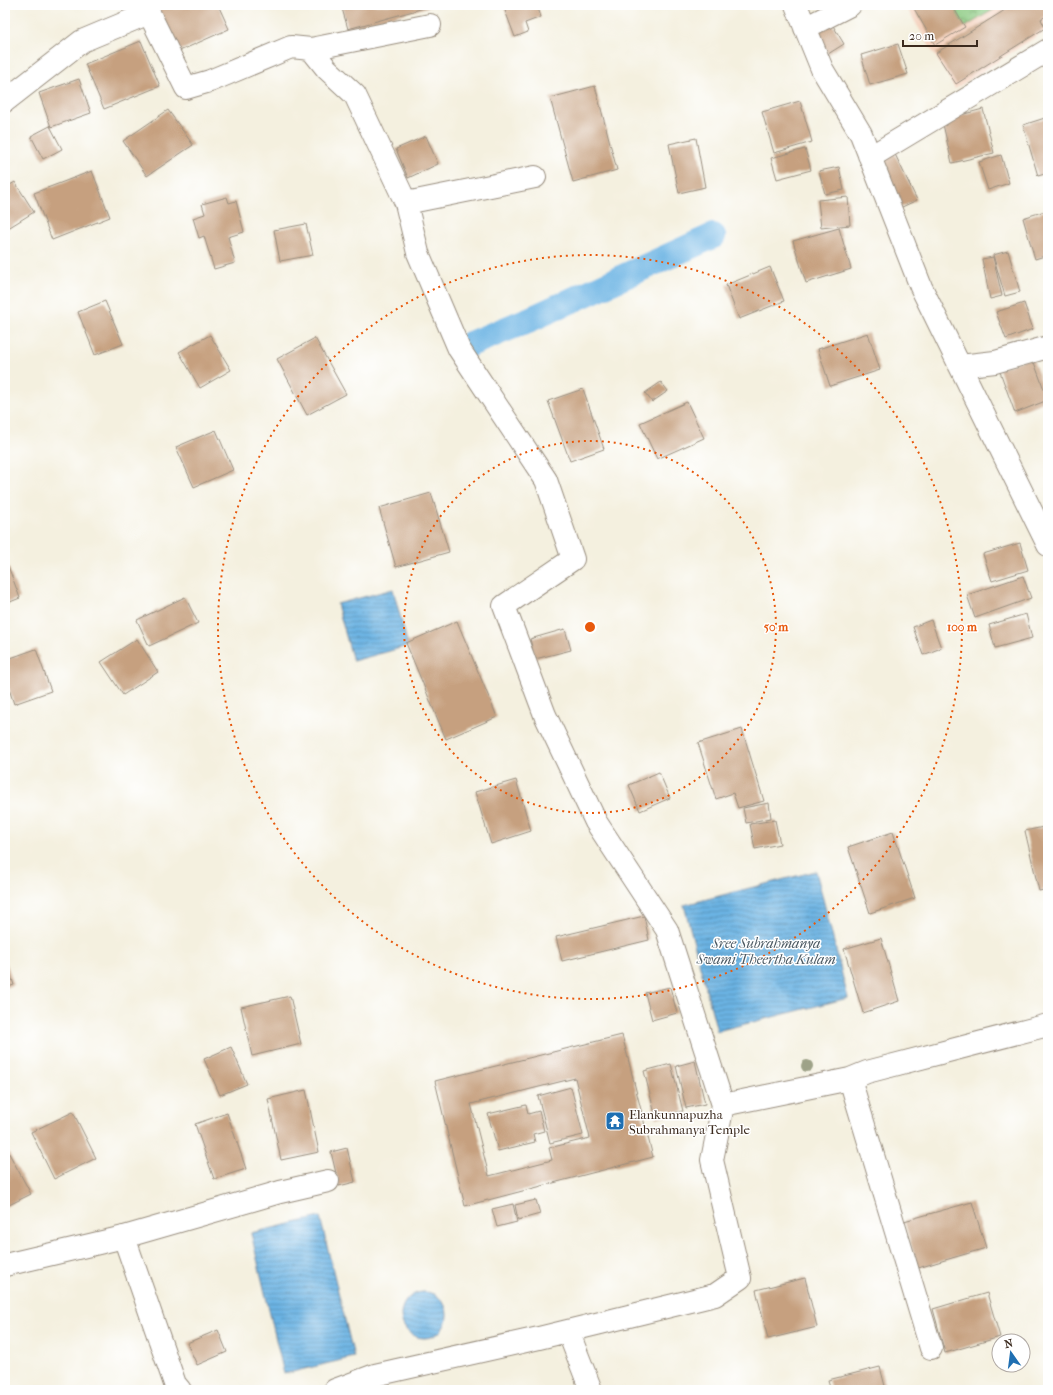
<svg xmlns="http://www.w3.org/2000/svg" width="1053" height="1395" font-family="'IM FELL French Canon',serif">
<defs>
<pattern id="park-crowns" width="20" height="18" patternUnits="userSpaceOnUse"><rect width="20" height="18" fill="#8bca81"/><path d="M2 6a3 3 0 1 1 6 0M12 15a3 3 0 1 1 6 0" fill="none" stroke="#73a469"/></pattern>
<pattern id="water-rules" width="6" height="5" patternUnits="userSpaceOnUse"><rect width="6" height="5" fill="#6bb3e3"/><path d="M0 2.5h6" fill="none" stroke="#5992b7"/></pattern>
</defs>
<rect width="100%" height="100%" fill="#fff"/>
<filter id="ink" filterUnits="userSpaceOnUse"><feTurbulence type="fractalNoise" baseFrequency=".025" numOctaves="2"/><feDisplacementMap in="SourceGraphic" scale="8" xChannelSelector="R" yChannelSelector="G"/><feConvolveMatrix kernelMatrix="1 2 1 2 8 2 1 2 1" color-interpolation-filters="sRGB"/></filter>
<filter id="wash" filterUnits="userSpaceOnUse"><feTurbulence type="fractalNoise" baseFrequency=".012" numOctaves="4" result="noise"/><feDisplacementMap in="SourceGraphic" scale="16" xChannelSelector="R" yChannelSelector="G"/><feGaussianBlur stdDeviation="0.9" result="paint"/><feColorMatrix in="noise" values="0 0 0 0 0 0 0 0 0 0 0 0 0 0 0 0 0 1.4 0 .05"/><feComposite in="paint" operator="in"/></filter>
<g filter="url(#wash)">
<rect width="100%" height="100%" fill="#f4f0df"/>
<!-- built -->
<path fill="#f4d3c0" d="M905 5H1048V29L955 89Z"/>
<!-- park -->
<path fill="url(#park-crowns)" stroke="#637a50" d="M952 5H1001L965 27Z"/>
<!-- water -->
<path fill="url(#water-rules)" stroke="#536e80" d="M393 589 408 646 353 661 337 604Z
M816 871 848 998 717 1031 684 905Z
M320 1217 354 1357 284 1374 251 1233Z
M401 1315a23 23 0 1 1 46 0a23 23 0 1 1-46 0Z"/>
<g fill="none" stroke-linecap="round" stroke-linejoin="round">
<!-- canal -->
<path stroke="#6bb3e3" stroke-width="26" d="M470 344 533 318 713 236"/>
</g>
<g id="blocks">
<!-- building -->
<path fill="#c6a07f" fill-rule="evenodd" d="M153 5H218L229 29 175 53Z
M341 5H435L348 29Z
M503 5H537L541 17 525 23 528 32 515 37Z
M912 5H952L965 27 935 45Z
M1013 5H1048V15L1041 19 1045 28 956 84 936 53Z
M829 19 844 44 828 54 813 29Z
M141 41 160 86 104 109 85 64Z
M898 44 908 74 870 85 861 55Z
M79 79 91 113 51 127 39 93Z
M595 86 617 170 573 182 550 98Z
M800 101 812 142 774 153 762 112Z
M983 109 994 153 952 163 942 120Z
M168 110 193 145 147 176 123 141Z
M1048 117V173L1038 176 1023 125Z
M50 126 62 149 43 159 31 136Z
M426 136 438 164 408 178 396 149Z
M696 138 705 187 679 193 669 144Z
M805 149 811 170 777 179 771 158Z
M893 150 917 200 900 208 876 159Z
M1001 155 1009 183 988 190 979 162Z
M839 167 844 190 825 194 819 171Z
M92 171 110 217 52 240 34 193Z
M15 182 34 212 5 230V188Z
M227 197 229 203 236 201 244 232 228 237 235 263 214 269 204 236 199 238 193 218 205 214 202 204Z
M848 197 850 225 821 228 818 200Z
M1048 210V255L1035 259 1023 218Z
M306 224 313 255 280 261 274 230Z
M839 228 851 269 806 283 793 241Z
M1008 251 1020 292 1005 296 993 255Z
M993 257 1002 296 990 299 982 259Z
M770 267 784 301 739 319 726 285Z
M105 301 123 344 95 355 78 312Z
M1024 303 1033 329 1006 339 996 312Z
M868 333 880 370 830 386 818 349Z
M210 335 231 370 200 388 179 352Z
M315 338 346 394 307 415 277 359Z
M1032 357 1048 400 1015 413 999 369Z
M661 382 668 391 652 402 645 393Z
M583 389 604 449 570 461 548 401Z
M687 402 704 438 657 459 640 423Z
M216 430 233 470 194 487 176 447Z
M431 493 449 552 396 567 379 508Z
M1020 543 1028 570 992 581 983 554Z
M8 566 20 598 5 604V567Z
M1023 576 1031 598 975 618 967 595Z
M185 597 198 623 149 646 137 620Z
M1026 614 1032 638 995 648 989 625Z
M931 620 941 648 923 655 913 627Z
M457 621 497 717 446 739 406 643Z
M565 629 571 650 535 659 530 639Z
M137 639 158 672 123 695 101 662Z
M36 649 51 691 14 704 5 677V660Z
M742 729 764 801 738 808 733 793 716 799 698 743Z
M659 772 670 798 640 811 629 785Z
M516 780 531 831 491 844 475 792Z
M769 803 771 818 746 823 743 808Z
M775 820 780 844 755 849 750 824Z
M1048 826V889L1039 891 1025 831Z
M893 832 915 898 870 913 848 847Z
M644 916 649 940 562 961 556 937Z
M881 938 899 1001 863 1013 844 949Z
M5 959 14 985 5 988Z
M670 987 677 1013 652 1020 645 993Z
M290 996 301 1044 252 1056 241 1007Z
M622 1035 653 1157 465 1206 435 1081ZM575 1078 590 1138 549 1148 552 1160 489 1176 471 1104Z
M231 1047 247 1084 220 1095 204 1059Z
M695 1061 705 1104 686 1108 676 1066Z
M671 1064 683 1111 656 1118 644 1071Z
M571 1087 583 1135 550 1143 538 1096Z
M306 1090 319 1152 281 1160 268 1099Z
M526 1105 528 1114 539 1111 544 1131 533 1134 535 1142 498 1151 488 1114Z
M73 1112 96 1158 54 1179 31 1132Z
M227 1113 246 1169 214 1179 195 1124Z
M5 1146 31 1194 5 1207Z
M347 1148 355 1182 339 1186 331 1152Z
M536 1200 540 1214 518 1220 515 1205Z
M972 1202 986 1248 918 1268 904 1221Z
M513 1204 517 1222 497 1227 492 1209Z
M805 1278 817 1327 768 1339 756 1290Z
M987 1293 1000 1337 945 1353 933 1309Z
M218 1330 227 1352 197 1365 187 1343Z
M880 1367 886 1390H831L828 1380Z"/>
</g>
</g>
<g filter="url(#ink)">
<use href="#blocks" fill-opacity="0" stroke="#988d7e" stroke-width="1"/>
<g fill="none" stroke-linecap="round" stroke-linejoin="round">
<!-- minor casing -->
<g stroke="#988d7e" stroke-width="24">
<path id="minor" d="M796 5 822 69 861 134 921 287 1048 545
M805 28 850 5
M311 49 430 25
M5 101 82 41 149 13 186 88 210 81 291 47 311 49 327 69 355 95 406 203 418 253 459 349 546 480 573 559 504 606 545 715 596 822 667 930 723 1105
M869 155 877 153 1048 50
M406 203 535 177
M960 366 995 362 1048 347
M850 1079 931 1348
M124 1237 175 1384 180 1390
M568 1331 591 1390
M335 1390 375 1375 539 1338 715 1295 740 1278 712 1160 723 1105 850 1079 867 1072 1048 1025"/>
</g>
<!-- major casing -->
<g stroke="#988d7e" stroke-width="24">
<path id="major" d="M5 1265 124 1237 280 1192 328 1181"/>
</g>
<!-- minor -->
<use href="#minor" stroke="#fff" stroke-width="22"/>
<!-- major -->
<use href="#major" stroke="#fff" stroke-width="22"/>
</g>
<!-- trees -->
<circle fill="#9ea288" cx="807" cy="1066" r="6"/>
</g>
<!-- distance rings -->
<g fill="none" stroke="#e8590c" stroke-width="2" stroke-dasharray="2 4">
<circle cx="590" cy="627" r="186"/>
<circle cx="590" cy="627" r="372"/>
</g>
<!-- icons -->
<defs>
<g id="temple-square" transform="scale(1)"><rect x="-9" y="-9" width="18" height="18" rx="4" fill="#1f6fb2" stroke="#fff"/><path d="M0-6L5-2H3V0L6.5 2.5H4V6H1.5V3h-3V6H-4V2.5H-6.5L-3 0V-2H-5Z" fill="#fff"/></g>
</defs>
<g fill-rule="evenodd">
<use href="#temple-square" x="615" y="1121"/>
</g>
<g text-anchor="middle" stroke-width="3" stroke-linejoin="round" paint-order="stroke">
<!-- poi labels -->
<g font-size="13" fill="#3b2a1e" stroke="#fff" text-anchor="start">
<text x="629" y="1119">Elankunnapuzha<tspan x="629" dy="15">Subrahmanya Temple</tspan></text>
</g>
<!-- water labels -->
<g font-size="14" font-style="italic" fill="#4c5a63" stroke="#fff">
<text x="766" y="948">Sree Subrahmanya<tspan x="766" dy="16">Swami Theertha Kulam</tspan></text>
</g>
</g>
<circle cx="590" cy="627" r="6" fill="#e8590c" stroke="#fff" stroke-width="2"/>
<g font-size="12" text-anchor="middle" font-weight="bold" fill="#e8590c" stroke="#fff" stroke-width="3" stroke-linejoin="round" paint-order="stroke">
<text x="776" y="631">50 m</text>
<text x="962" y="631">100 m</text>
</g>
<!-- margin -->
<rect width="1053" height="1395" fill="none" stroke="#fff" stroke-width="20"/>
<!-- north arrow -->
<g transform="translate(1011 1353) rotate(346)"><circle r="19" fill="#ffffff" stroke="#b1aaa5"/>
<path d="M0-3L7 15L0 10L-7 15Z" fill="#1f6fb2"/>
<text y="-6" font-size="11" font-weight="bold" text-anchor="middle" fill="#3b2a1e">N</text>
</g>
<!-- scale -->
<path d="M903 40v6h74v-6" fill="none" stroke="#3b2a1e" stroke-width="2"/>
<text x="909" y="40" font-size="12" fill="#3b2a1e" stroke="#ffffff" stroke-width="3" paint-order="stroke">20 m</text>
</svg>
